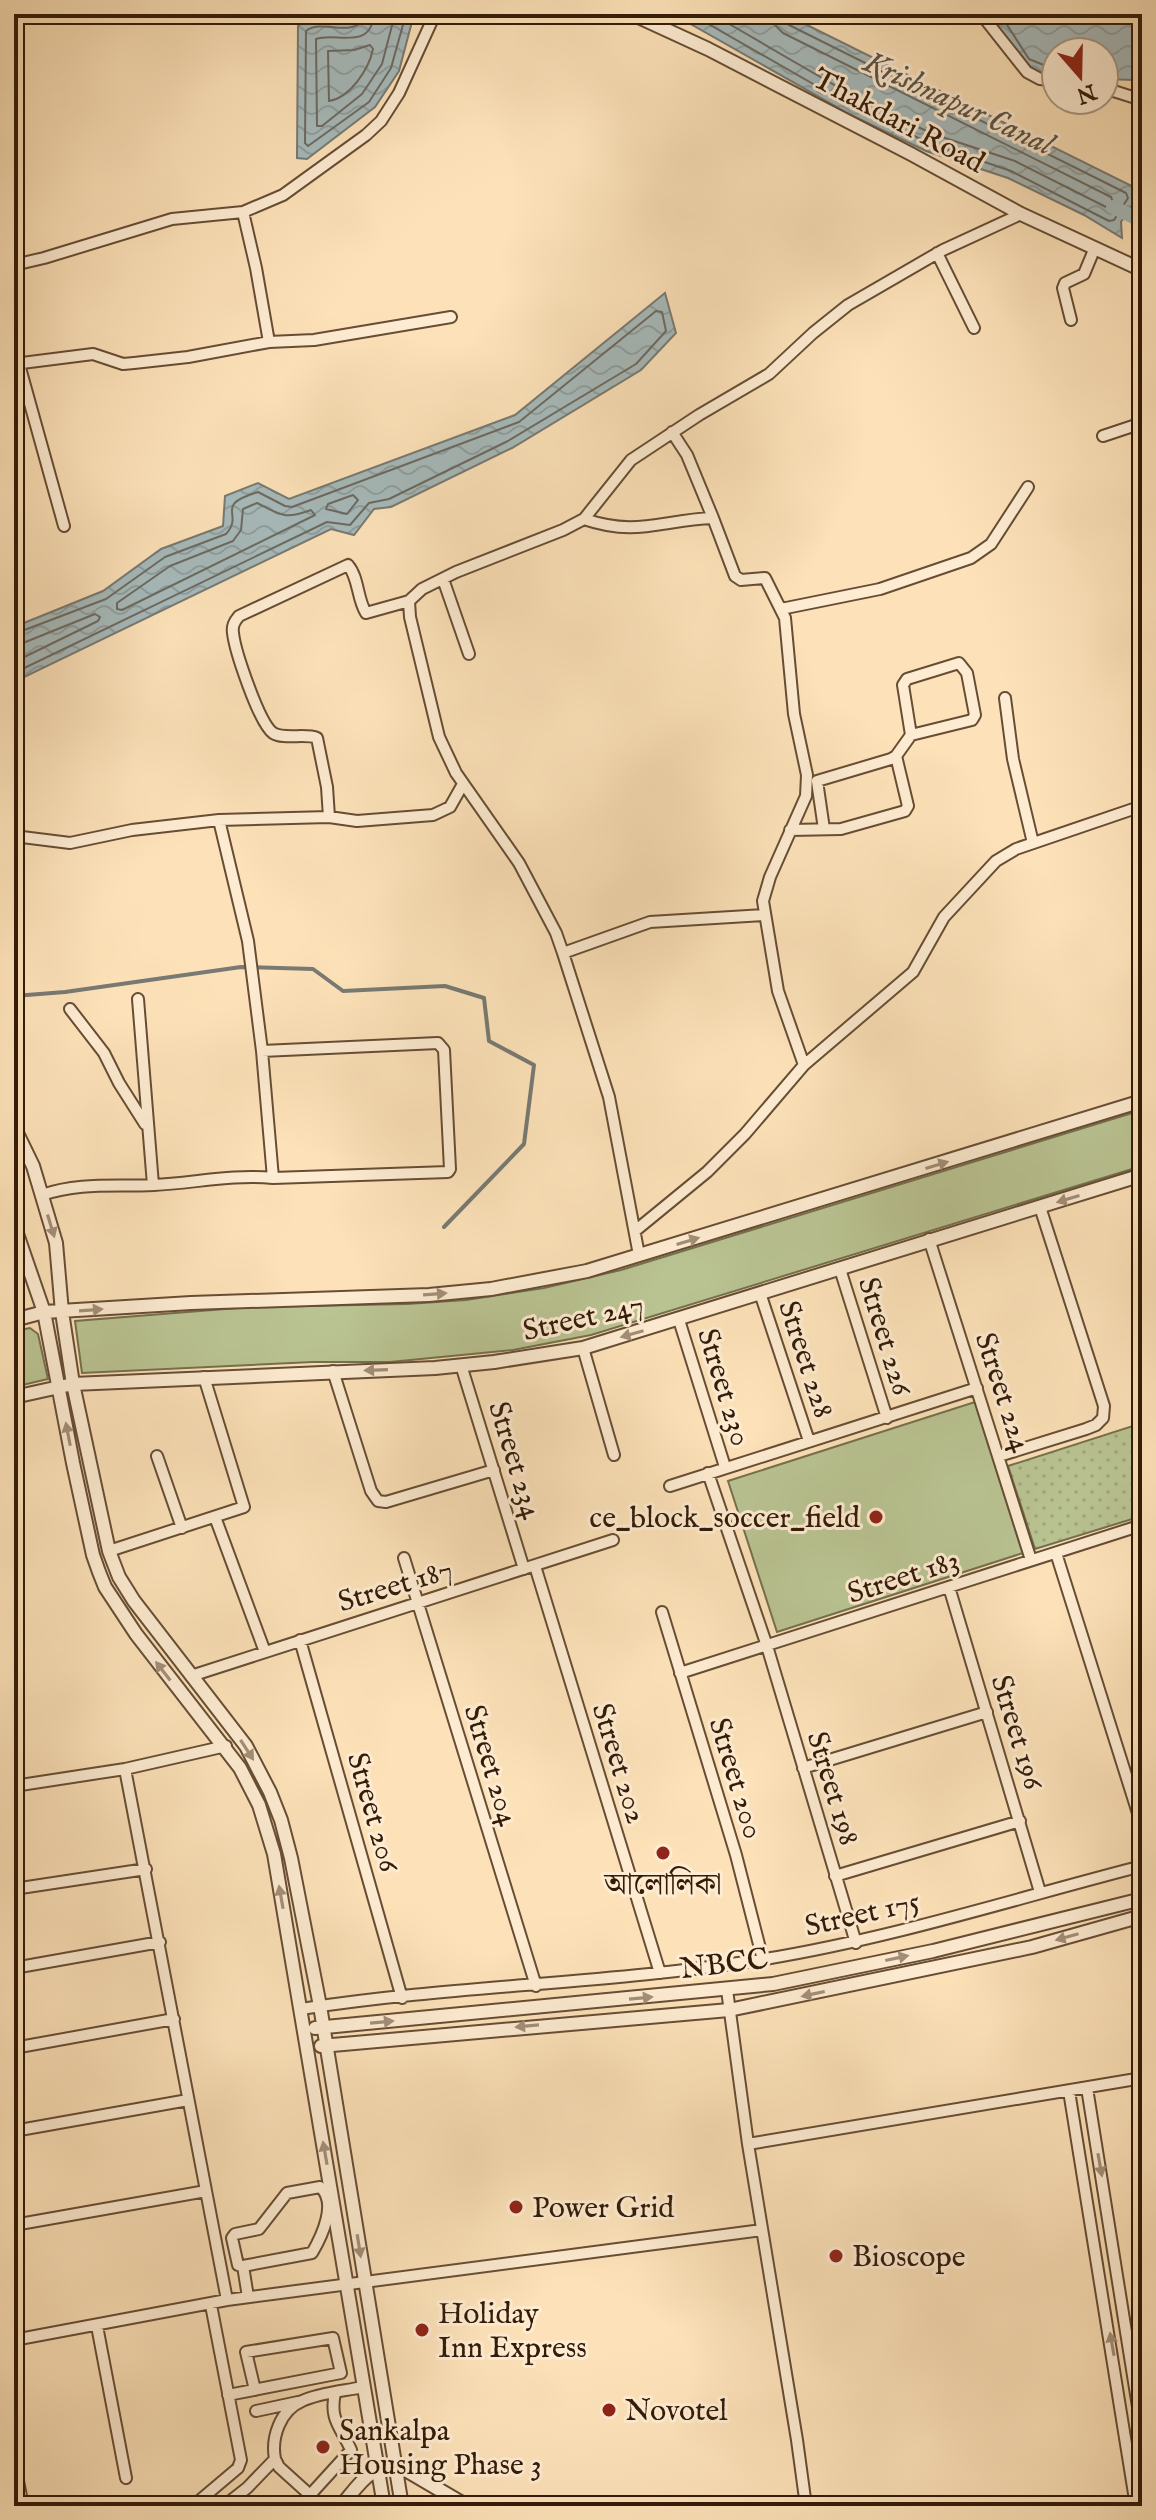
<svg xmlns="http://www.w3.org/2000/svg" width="1156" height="2520" font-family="'IM FELL English','Noto Serif Bengali',serif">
<defs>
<pattern id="park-dots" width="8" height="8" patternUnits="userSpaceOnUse" patternTransform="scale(2)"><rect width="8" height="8" fill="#bac493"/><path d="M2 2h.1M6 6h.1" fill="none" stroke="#a0a87d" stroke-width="1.8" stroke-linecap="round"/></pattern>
<pattern id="water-waves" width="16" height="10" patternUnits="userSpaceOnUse" patternTransform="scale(2)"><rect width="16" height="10" fill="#a6babb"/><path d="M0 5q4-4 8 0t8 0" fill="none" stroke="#8f9f9f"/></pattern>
</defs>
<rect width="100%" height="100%" fill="#fde2b9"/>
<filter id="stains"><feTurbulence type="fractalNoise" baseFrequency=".0025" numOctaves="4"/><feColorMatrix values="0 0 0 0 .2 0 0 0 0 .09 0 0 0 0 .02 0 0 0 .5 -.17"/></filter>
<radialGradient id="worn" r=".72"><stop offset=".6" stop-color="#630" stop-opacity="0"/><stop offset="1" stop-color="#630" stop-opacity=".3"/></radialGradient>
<!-- grass -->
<path fill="#bac493" stroke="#76704e" stroke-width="2" d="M1142 1110V1166L591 1335 513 1350 390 1362H313L82 1373 75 1321 250 1307 407 1304 466 1300 544 1288 621 1270Z
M30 1328 38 1334 48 1379 14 1387V1331Z
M975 1402 1023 1553 777 1632 728 1481Z"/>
<!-- park -->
<path fill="url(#park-dots)" stroke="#76704e" stroke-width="2" d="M1142 1423V1516L1035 1549 1008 1466Z"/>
<!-- water -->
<path fill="url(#water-waves)" stroke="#787a73" stroke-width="2" d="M359 14H414L399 71 375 107 307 159 297 158 298 26 309 18 351 20Z
M673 14H785L1142 191V205L1136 200 1121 222 1122 238 1084 215 1008 178 926 151 851 115Z
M992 14H1142V78L1134 80 1104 79V52H1056V78C1022 73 1004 44 992 14Z
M665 293 676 333 641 370 512 448 391 507 374 509 354 535 331 529 14 682V627L103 591 161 549 223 526 225 496 258 483 289 499 515 415Z"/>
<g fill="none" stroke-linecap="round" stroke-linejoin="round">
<!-- shore -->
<path stroke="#6c6a62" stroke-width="2" d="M363 14 362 22C345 36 322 19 306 31L305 143 308 146 369 102 391 68 406 14
M374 14C371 51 336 32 316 39L317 126H322L362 94 382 64 395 14
M691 14 855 108 929 143 1011 171 1109 221 1114 220 1128 198 1126 193 789 25 784 20 783 14
M712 14 860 100 933 134 1015 161 1106 207 1113 202 1111 197 783 33 775 25 773 14
M1000 14 1029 59 1056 70
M370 45 373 49C369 69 350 98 329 101L328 51 354 50Z
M353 495 358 500 347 514 326 509 328 504Z
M257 503C281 515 284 520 311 510L315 515 122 610 117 609V603L170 566 233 541 241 530 243 509Z
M14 634 106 599 165 557 226 534C245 513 212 506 258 492L285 506 292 507 519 422 656 311 662 312 666 331 636 364 508 441 389 499 369 503 350 525 327 522 14 673
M14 644 23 643 95 614 100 617 98 621 14 662"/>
<!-- stream -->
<path stroke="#787a73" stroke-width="4" d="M14 996 65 992 241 967 313 969 343 991 445 986 484 998 489 1041 534 1065 524 1144 444 1227"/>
<!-- canal -->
<path stroke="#a6babb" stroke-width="14" d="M1113 207 1142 221"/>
<!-- minor casing -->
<g stroke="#664d34" stroke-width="14">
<path id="minor" d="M981 14 1027 72 1040 79 1056 81
M1104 88 1142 100
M243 212 256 268 269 342
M937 253 974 328
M14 265 44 258 172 219 243 212 283 195 366 135 381 121 399 93 435 14
M1071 320 1063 288 1065 283 1084 274 1094 250
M14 364 93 354 123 364 134 363 188 357 269 342 314 340 451 317
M19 364 64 526
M672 432 687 455 713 518
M1103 436 1142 423
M584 519C637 537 661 520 713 518L735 576 741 580 765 578 785 618 794 714 807 775 806 796 770 877 763 901 778 991 804 1065
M443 579 469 654
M781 609 880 589 971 558 991 544 1028 487
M1005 698 1013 759 1033 843
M329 817 327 787 317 738C305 733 284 740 273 733 259 723 235 651 233 633 232 626 234 622 239 616L348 565C359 578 357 599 366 613L409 601
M219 820 248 941 262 1051 273 1178
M824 829 817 781 891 759 896 756 911 735 903 685 907 679 959 663 967 673 975 715 972 720 911 735
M790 830 841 829 905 811 908 806 896 756
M14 836 70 843 132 830 219 820 329 817 357 821 433 815 450 807 463 784
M563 953 650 922 764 915
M138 999 153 1185
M70 1009 104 1053 119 1083 145 1124
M42 1195C80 1182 115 1187 154 1185 194 1183 233 1174 273 1178L448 1172 450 1169 444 1050 438 1043 262 1051
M635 1231 707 1172 745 1134 804 1065 913 972 944 917 996 861 1016 849 1142 806
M929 1239 1031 1560
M639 1255 609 1097 563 953 556 933 519 863 456 773 439 737 410 617 409 601 422 589 456 572 563 530 584 519 631 460 699 415 769 374 813 333 848 305 943 250 1021 214
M840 1269 887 1418
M760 1293 809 1441
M679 1320 725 1467
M583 1348 614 1455
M461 1365 524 1569
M333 1371 371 1491 378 1501 386 1502 494 1470
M157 1456 182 1528
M999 1456 1086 1429 1096 1425 1103 1418 1104 1406 1040 1207
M708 1473 767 1646 856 1943
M670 1486 977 1388
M215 1517 265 1652
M109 1551 244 1507 204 1377
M1056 1553 1142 1826
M404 1558 536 1986
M535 1566 660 1973
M949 1587 1040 1892
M662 1612 736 1855 763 1960
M300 1640 402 1998
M680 1673 1142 1525
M191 1676 613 1540
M803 1768 987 1712
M125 1769 227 2300
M14 1786 125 1769 226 1746
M835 1876 1020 1821
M14 1889 146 1869
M14 1968 160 1942
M727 1990 748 2144 797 2440 806 2506
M301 2009C455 1985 611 1984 765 1959 893 1938 1017 1898 1142 1866
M14 2048 174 2019
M1087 2088 1142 2432
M1069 2091 1136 2506
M14 2131 188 2100
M748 2144 1142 2078
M14 2225 206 2191
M243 2266 238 2265 232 2238 235 2234 259 2229 287 2193 320 2187C338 2202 322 2236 312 2253L243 2266 248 2297
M97 2326 126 2478
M14 2340 227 2300 762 2230
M228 2395 341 2373 333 2338 246 2352 255 2390
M256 2411 298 2402
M275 2459 279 2467 310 2495 351 2450C341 2427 329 2420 335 2393
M14 2461 23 2506
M193 2506 238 2468 241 2460 211 2305
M224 2506 247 2488 275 2459C271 2438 280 2410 302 2401 319 2393 344 2391 363 2387"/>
</g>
<!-- tertiary casing -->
<g stroke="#664d34" stroke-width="16">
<path id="tertiary" d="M632 14 708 49 911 154 1021 214 1142 270
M14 1127 33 1166 56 1243 62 1312 73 1384 109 1551 119 1577 134 1601 246 1746 270 1792 281 1820 291 1858 320 2006 402 2506
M14 1225 44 1312 73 1463 93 1555 99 1572 105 1587 136 1634 240 1768 259 1805 274 1854 384 2506
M14 1320 44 1312 191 1303 429 1295 491 1289 587 1271 1142 1101
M14 1397 73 1384 435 1368 494 1362 583 1348 1142 1175
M315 2028 773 1984 933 1951 1142 1899
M321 2046 729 2010 1032 1947 1142 1916
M341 2506C359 2485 373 2459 404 2469L467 2506
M1125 2506 1142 2503"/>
</g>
<!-- minor -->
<use href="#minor" stroke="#feecd2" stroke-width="10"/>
<!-- tertiary -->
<use href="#tertiary" stroke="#feecd2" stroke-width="12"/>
</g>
<!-- one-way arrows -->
<defs><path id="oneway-solid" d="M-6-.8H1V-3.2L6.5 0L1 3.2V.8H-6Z" transform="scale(2)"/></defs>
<g fill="#a38e77">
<use href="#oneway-solid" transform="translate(937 1165) rotate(-17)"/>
<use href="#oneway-solid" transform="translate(1068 1199) rotate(163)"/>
<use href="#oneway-solid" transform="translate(51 1226) rotate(73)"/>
<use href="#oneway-solid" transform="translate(688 1241) rotate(-17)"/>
<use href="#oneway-solid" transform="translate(435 1294) rotate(-4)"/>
<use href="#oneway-solid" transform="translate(91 1310) rotate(-4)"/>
<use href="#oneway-solid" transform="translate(632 1334) rotate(164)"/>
<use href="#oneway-solid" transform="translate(376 1370) rotate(178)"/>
<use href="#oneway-solid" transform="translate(68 1434) rotate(-101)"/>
<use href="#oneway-solid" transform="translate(163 1671) rotate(-128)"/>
<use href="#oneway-solid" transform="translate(247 1750) rotate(57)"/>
<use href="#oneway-solid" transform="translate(281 1897) rotate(-100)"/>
<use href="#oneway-solid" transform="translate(1067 1937) rotate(164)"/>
<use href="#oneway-solid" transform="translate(897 1958) rotate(-12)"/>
<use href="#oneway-solid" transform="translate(813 1994) rotate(168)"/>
<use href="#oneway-solid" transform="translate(641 1998) rotate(-5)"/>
<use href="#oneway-solid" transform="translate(382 2022) rotate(-5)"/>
<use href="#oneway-solid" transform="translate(527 2026) rotate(175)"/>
<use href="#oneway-solid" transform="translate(325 2153) rotate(-100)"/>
<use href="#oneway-solid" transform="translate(1100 2165) rotate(80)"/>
<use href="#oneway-solid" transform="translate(359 2246) rotate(81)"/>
<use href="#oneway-solid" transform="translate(1112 2344) rotate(-100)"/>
</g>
<!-- markers -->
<g fill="#8f2418" stroke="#feecd2" stroke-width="3">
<circle cx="876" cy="1517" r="8"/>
<circle cx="663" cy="1853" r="8"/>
<circle cx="516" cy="2207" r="8"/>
<circle cx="836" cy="2256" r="8"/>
<circle cx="422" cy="2330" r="8"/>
<circle cx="609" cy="2410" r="8"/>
<circle cx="323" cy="2447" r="8"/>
</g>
<g text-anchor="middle" stroke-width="6" stroke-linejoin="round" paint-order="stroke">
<!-- street labels -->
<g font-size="30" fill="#331b08" stroke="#feecd2">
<text transform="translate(899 120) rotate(28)" y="10">Thakdari Road</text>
<text transform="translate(583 1317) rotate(-13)" y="10">Street 247</text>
<text transform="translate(886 1336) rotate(73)" y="10">Street 226</text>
<text transform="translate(807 1359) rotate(72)" y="10">Street 228</text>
<text transform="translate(725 1387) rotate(73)" y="10">Street 230</text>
<text transform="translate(1004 1392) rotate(72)" y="10">Street 224</text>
<text transform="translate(516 1460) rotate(73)" y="10">Street 234</text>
<text transform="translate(903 1576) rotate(-18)" y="10">Street 183</text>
<text transform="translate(395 1585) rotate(-17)" y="10">Street 187</text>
<text transform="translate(1018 1732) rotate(73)" y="10">Street 196</text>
<text transform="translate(620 1763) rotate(73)" y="10">Street 202</text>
<text transform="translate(492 1765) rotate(73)" y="10">Street 204</text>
<text transform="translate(737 1778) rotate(73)" y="10">Street 200</text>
<text transform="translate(834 1788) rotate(73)" y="10">Street 198</text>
<text transform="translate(374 1812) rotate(74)" y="10">Street 206</text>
<text transform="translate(862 1913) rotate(-13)" y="10">Street 175</text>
<text transform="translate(724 1963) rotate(-7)" y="10">NBCC</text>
</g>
<!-- poi labels -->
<g font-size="30" fill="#331b08" stroke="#feecd2" text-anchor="start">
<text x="860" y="1527" text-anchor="end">ce_block_soccer_field</text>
<text x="663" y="1894" text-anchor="middle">আলোলিকা</text>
<text x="532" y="2217">Power Grid</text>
<text x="852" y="2266">Bioscope</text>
<text x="438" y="2323">Holiday<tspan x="438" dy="34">Inn Express</tspan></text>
<text x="625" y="2420">Novotel</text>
<text x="339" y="2440">Sankalpa<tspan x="339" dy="34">Housing Phase 3</tspan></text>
</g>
<!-- water labels -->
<g font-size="32" font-style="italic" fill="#5b5347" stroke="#feecd2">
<text transform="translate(959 102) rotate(25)" y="11">Krishnapur Canal</text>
</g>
</g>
<!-- margin -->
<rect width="1156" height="2520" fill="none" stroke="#fde2b9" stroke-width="48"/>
<rect x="16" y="16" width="1124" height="2488" fill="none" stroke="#331b08" stroke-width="4"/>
<rect x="24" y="24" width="1108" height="2472" fill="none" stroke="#331b08" stroke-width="2"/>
<!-- north arrow -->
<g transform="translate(1080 76) rotate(160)"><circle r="38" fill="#feecd2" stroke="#ad9881" stroke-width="2"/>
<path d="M0-6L14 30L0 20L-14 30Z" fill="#8f2418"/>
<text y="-12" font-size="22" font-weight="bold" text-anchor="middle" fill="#331b08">N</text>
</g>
<rect width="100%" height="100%" filter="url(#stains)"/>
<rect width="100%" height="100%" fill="url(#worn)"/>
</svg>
